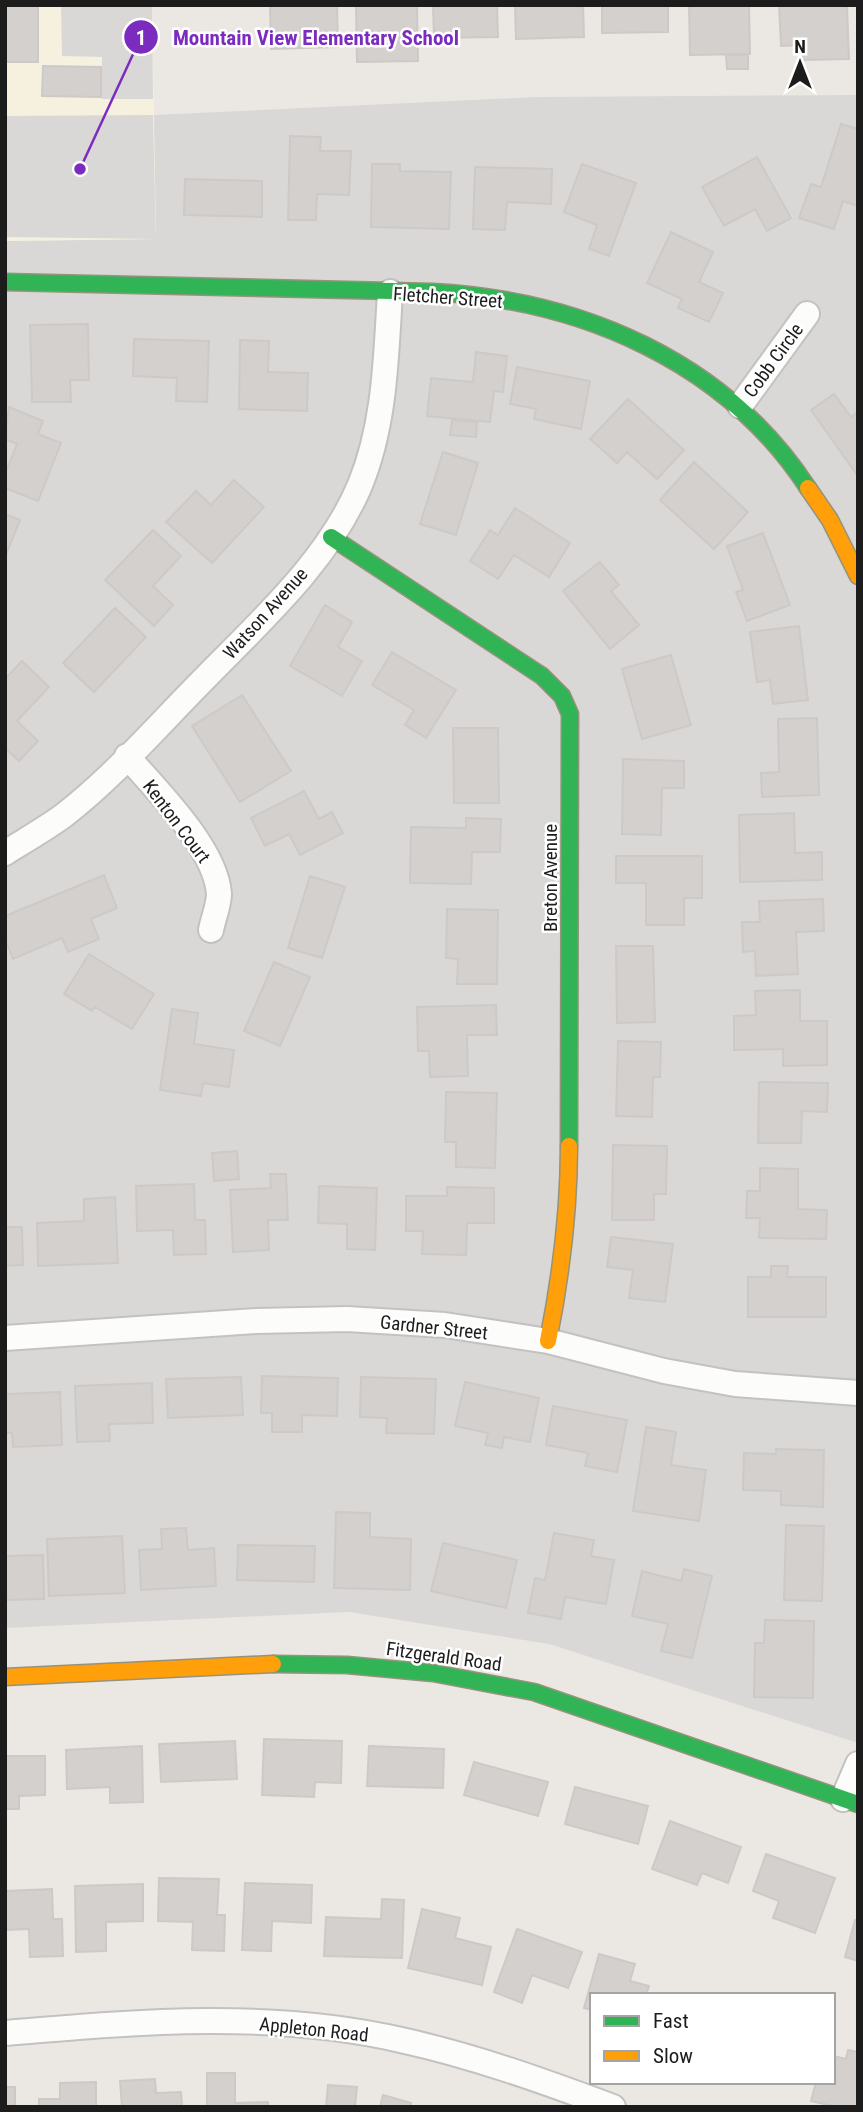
<svg xmlns="http://www.w3.org/2000/svg" width="863" height="2112" font-family="'Roboto Condensed',sans-serif">
<rect width="100%" height="100%" fill="#ebe8e4"/>
<!-- residential -->
<path fill="#dad8d6" d="M858 95V1743L549 1644 349 1612 5 1628V241L156 239 153 115 537 97Z"/>
<!-- education -->
<path fill="#f6f1de" d="M5 5H152L156 239 5 241Z"/>
<!-- religious -->
<path fill="#d9d8d6" d="M61 5H152L153 99H102V57L62 56Z
M153 115 156 239 5 237V116Z"/>
<!-- building -->
<path fill="#d3d0cd" stroke="#cec9c6" stroke-width="2" d="M5 5H38V62H5Z
M270 5H337L338 47 271 49Z
M356 5H417L418 61 357 62Z
M433 5H497L498 37 434 38Z
M515 5H583L584 37 516 39Z
M602 5H668V32L602 33Z
M689 5H749L750 54 690 55Z
M779 5H847L849 59 802 60V45L781 46Z
M726 55H748V69H727Z
M43 66 101 67V97L42 96Z
M841 124 858 129V206L843 201 834 229 799 218 811 184 821 187Z
M290 136 321 137 320 151H351L349 195 317 194 316 220H288Z
M757 157 791 218 767 231 755 209 724 226 702 187Z
M372 164H400V171L451 172 449 229 371 227Z
M582 164 636 183 609 256 589 249 597 225 564 212Z
M475 167 552 169 551 204 507 202 505 230 473 229Z
M185 179 262 181V217L184 215Z
M671 232 713 252 699 282 723 293 709 322 678 308 682 299 647 283Z
M88 324 89 380H70L71 402H32L30 325Z
M134 339 209 341 207 402 176 401 177 378 133 376Z
M240 340 269 341 268 372 308 373 307 411 239 409Z
M476 352 507 356 503 392 494 391 490 422 427 416 431 378 473 382Z
M517 367 590 381 581 429 534 419 536 409 510 404Z
M834 394 851 417 858 412 857 475 811 410Z
M628 399 684 450 657 479 627 452 617 463 590 439Z
M9 407 43 421 38 434 61 443 38 501 5 488V474L17 444 5 439Z
M452 420 477 422 476 437 450 435Z
M443 452 478 463 456 535 420 524Z
M694 462 748 512 714 549 660 500Z
M234 480 264 507 212 563 166 522 196 491 211 505Z
M515 508 570 543 549 577 514 555 498 579 470 561 490 530 498 535Z
M5 514 20 520 5 557Z
M153 530 181 556 153 586 173 605 154 626 105 580Z
M763 533 790 605 747 621 736 592 743 590 727 546Z
M600 562 619 585 611 591 639 625 610 649 563 591Z
M325 605 352 622 338 647 362 661 342 696 290 666Z
M115 608 146 637 94 692 63 663Z
M799 626 808 700 773 704 770 680 757 682 750 632Z
M392 652 456 690 426 738 405 725 414 710 372 685Z
M671 655 691 725 642 739 622 669Z
M22 661 49 687 17 721 38 741 19 761 5 748V679Z
M242 695 291 771 240 802 192 726Z
M817 718 819 795 762 797 761 773 779 772 778 719Z
M453 728H498L499 803H454Z
M623 759 684 761V788H662L661 835 622 834Z
M304 791 319 819 332 812 343 833 300 855 289 834 265 846 251 818Z
M794 813 795 853 822 852V880L740 882 739 815Z
M466 818 501 819 500 852H472L471 884 410 883 411 827 466 828Z
M616 856H702V898H684V925H646V883H616Z
M104 875 117 908 91 919 99 939 68 952 62 938 13 959 5 939V916Z
M310 876 345 887 322 958 288 948Z
M823 899 824 931 796 932 798 974 756 976 755 951 743 952 742 922H760L759 901Z
M447 909 498 910 497 984H457L458 959 446 958Z
M616 946H653L655 1022 617 1023Z
M89 954 154 994 132 1029 95 1007 92 1011 64 994Z
M274 962 310 977 280 1046 244 1031Z
M800 990V1021H827V1065L783 1066V1049L734 1050V1016L756 1015 755 991Z
M496 1005 497 1035H467L468 1076 430 1077 429 1051H418L417 1007Z
M172 1009 198 1013 194 1044 234 1050 229 1087 203 1083 201 1096 160 1090Z
M618 1041 661 1042 660 1077H653L652 1117 616 1116Z
M759 1082 828 1083 827 1112 802 1111 801 1143H758Z
M446 1092 497 1093 495 1168 456 1167V1142H445Z
M613 1145 667 1146 666 1194H654V1220H612Z
M237 1151 239 1179 214 1181 212 1153Z
M760 1168 798 1169V1209L827 1210 826 1239 759 1238 760 1218H746L747 1191H760Z
M270 1174H286L288 1220H268L269 1250 233 1252 230 1190 271 1188Z
M194 1184 195 1220H205L206 1254 174 1255 173 1230 137 1231 136 1186Z
M319 1186 377 1188 375 1250 347 1249V1224L318 1223Z
M447 1187 494 1188V1223H467L466 1255 422 1254 423 1231H406V1196H447Z
M115 1197 118 1263 38 1266 37 1223 84 1221V1199Z
M5 1227H22L23 1265 5 1266Z
M611 1237 673 1244 665 1302 629 1298 633 1270 607 1267Z
M771 1266H788L787 1277H826V1317H748V1277H771Z
M262 1376 338 1378 337 1416 302 1415V1432H272V1413H261Z
M241 1377 243 1415 168 1418 166 1379Z
M361 1377 436 1379 434 1434 386 1433 387 1418 360 1417Z
M465 1382 539 1398 530 1442 504 1437 502 1448 485 1445 488 1433 455 1426Z
M152 1383 153 1423 109 1424 110 1441 77 1442 75 1386Z
M60 1392 62 1445 13 1447 12 1433H5V1394Z
M553 1406 627 1420 617 1472 585 1466 588 1453 546 1445Z
M646 1427 676 1432 671 1465 706 1470 699 1521 633 1511Z
M776 1449 824 1450 823 1507 781 1505V1491L743 1490 744 1453 776 1454Z
M336 1512 370 1513V1537L411 1539 410 1590 334 1588Z
M786 1525 824 1526 822 1601 784 1600Z
M186 1528 188 1550 214 1548 216 1586 141 1590 139 1550 162 1549 161 1529Z
M554 1533 594 1540 591 1556 614 1560 606 1604 565 1597 561 1619 528 1613 535 1578 545 1580Z
M122 1536 125 1593 49 1596 47 1539Z
M443 1543 517 1560 506 1608 431 1591Z
M238 1545 315 1546 314 1582 237 1580Z
M43 1555 44 1599 5 1600V1556Z
M684 1569 712 1576 692 1658 661 1651 668 1624 632 1616 642 1571 681 1581Z
M765 1620 814 1621 813 1698 754 1697 755 1643H764Z
M264 1739 342 1741 341 1783 315 1782 314 1797 262 1795Z
M235 1741 237 1779 161 1782 159 1744Z
M142 1746 143 1802 110 1803V1787L67 1789 66 1750Z
M369 1746 444 1749 443 1788 367 1786Z
M5 1756H45V1795L19 1796V1809H5Z
M474 1762 548 1782 538 1816 464 1795Z
M575 1787 648 1806 638 1844 565 1824Z
M670 1821 741 1847 728 1883 702 1873 697 1885 652 1869Z
M766 1854 835 1878 815 1933 773 1918 779 1901 753 1891Z
M159 1878 219 1879 217 1915H225L224 1951 192 1950 193 1922 158 1921Z
M245 1883 312 1885 311 1923 272 1921 271 1951 242 1950Z
M143 1884V1921L106 1922V1951L76 1952 75 1886Z
M52 1889 53 1919H62L63 1956 30 1957 29 1929 5 1930V1891Z
M382 1899 404 1900 402 1958 324 1956 326 1917 381 1919Z
M422 1909 460 1918 455 1938 491 1947 482 1985 408 1968Z
M855 1920H858V1961L845 1957Z
M517 1929 582 1952 568 1988 532 1975 522 2003 494 1992Z
M599 1954 635 1964 630 1981 649 1986 646 1995H592V2010L584 2008Z
M848 2050 858 2052V2107H837L811 2101 816 2082H833V2056L846 2059Z
M207 2073H235V2103L268 2102V2107H207Z
M155 2079 156 2093 181 2092 182 2107H122L120 2081Z
M96 2082V2107H39V2099H60V2083Z
M328 2085 357 2087 355 2107H326Z
M5 2087H15V2107H5Z
M383 2095 411 2103 410 2107H380Z"/>
<g fill="none" stroke-linecap="round" stroke-linejoin="round">
<!-- street casing -->
<g stroke="#c3c2c0" stroke-width="28">
<path id="street" d="M740 406 807 314
M127 756C156 790 216 848 219 894 219 905 213 919 211 930
M5 853C24 841 45 829 63 816 116 775 161 722 208 675 263 619 329 559 360 485 385 424 386 358 390 292
M5 1338 256 1321 347 1319 445 1325 548 1341 664 1371 735 1384 858 1393
M843 1799 858 1764
M5 2033C137 2022 270 2010 401 2040 474 2056 543 2081 613 2107"/>
</g>
<!-- fast casing -->
<g stroke="#96937c" stroke-width="19">
<path id="fast" d="M5 282 433 292C581 300 725 361 808 488
M331 537 542 676 562 696 570 714 569 1146
M273 1664 347 1665 433 1673 534 1692 858 1804"/>
</g>
<!-- slow casing -->
<g stroke="#96937c" stroke-width="19">
<path id="slow" d="M808 488 830 520 858 576
M548 1341C561 1276 569 1213 569 1146
M5 1677 273 1664"/>
</g>
<!-- street -->
<use href="#street" stroke="#fcfcfb" stroke-width="24"/>
<!-- fast -->
<use href="#fast" stroke="#30b455" stroke-width="16"/>
<!-- slow -->
<use href="#slow" stroke="#ff9f0a" stroke-width="16"/>
</g>
<g text-anchor="middle" stroke-width="5" stroke-linejoin="round" paint-order="stroke">
<!-- street labels -->
<g font-size="19" fill="#1c1c1c" stroke="#fff">
<text transform="translate(448 297) rotate(4)" y="7">Fletcher Street</text>
<text transform="translate(773 360) rotate(-54)" y="7">Cobb Circle</text>
<text transform="translate(265 613) rotate(-48)" y="7">Watson Avenue</text>
<text transform="translate(177 821) rotate(53)" y="7">Kenton Court</text>
<text transform="translate(550 878) rotate(-90)" y="7">Breton Avenue</text>
<text transform="translate(434 1327) rotate(6)" y="7">Gardner Street</text>
<text transform="translate(444 1656) rotate(8)" y="7">Fitzgerald Road</text>
<text transform="translate(314 2029) rotate(6)" y="7">Appleton Road</text>
</g>
</g>
<!-- callouts -->
<path fill="none" stroke="#7b2cbf" stroke-width="2.5" d="M80 169L141 37"/>
<g fill="#7b2cbf" stroke="#fff" stroke-width="2.5">
<circle cx="80" cy="169" r="7"/>
<circle cx="141" cy="37" r="18"/>
</g>
<g font-size="21" text-anchor="middle" font-weight="bold" fill="#fff">
<text x="141" y="45">1</text>
</g>
<g font-size="21" text-anchor="middle" font-weight="bold" fill="#7b2cbf" stroke="#fff" stroke-width="5" stroke-linejoin="round" paint-order="stroke">
<text x="316" y="45">Mountain View Elementary School</text>
</g>
<!-- border -->
<rect width="863" height="2112" fill="none" stroke="#1c1c1c" stroke-width="14"/>
<!-- legend -->
<rect x="590" y="1993" width="245" height="91" fill="#ffffff" stroke="#a4a4a4" stroke-width="2"/>
<rect x="604" y="2016" width="35" height="10" fill="#30b455" stroke="#a4a4a4" stroke-width="2"/>
<text x="653" y="2028" font-size="21" fill="#1c1c1c">Fast</text>
<rect x="604" y="2051" width="35" height="10" fill="#ff9f0a" stroke="#a4a4a4" stroke-width="2"/>
<text x="653" y="2063" font-size="21" fill="#1c1c1c">Slow</text>
<!-- north arrow -->
<g transform="translate(800 63)" stroke="#ffffff" stroke-width="5" paint-order="stroke">
<path d="M0-5L12 26L0 18L-12 26Z" fill="#1c1c1c"/>
<text y="-10" font-size="19" font-weight="bold" text-anchor="middle" fill="#1c1c1c">N</text>
</g>
</svg>
